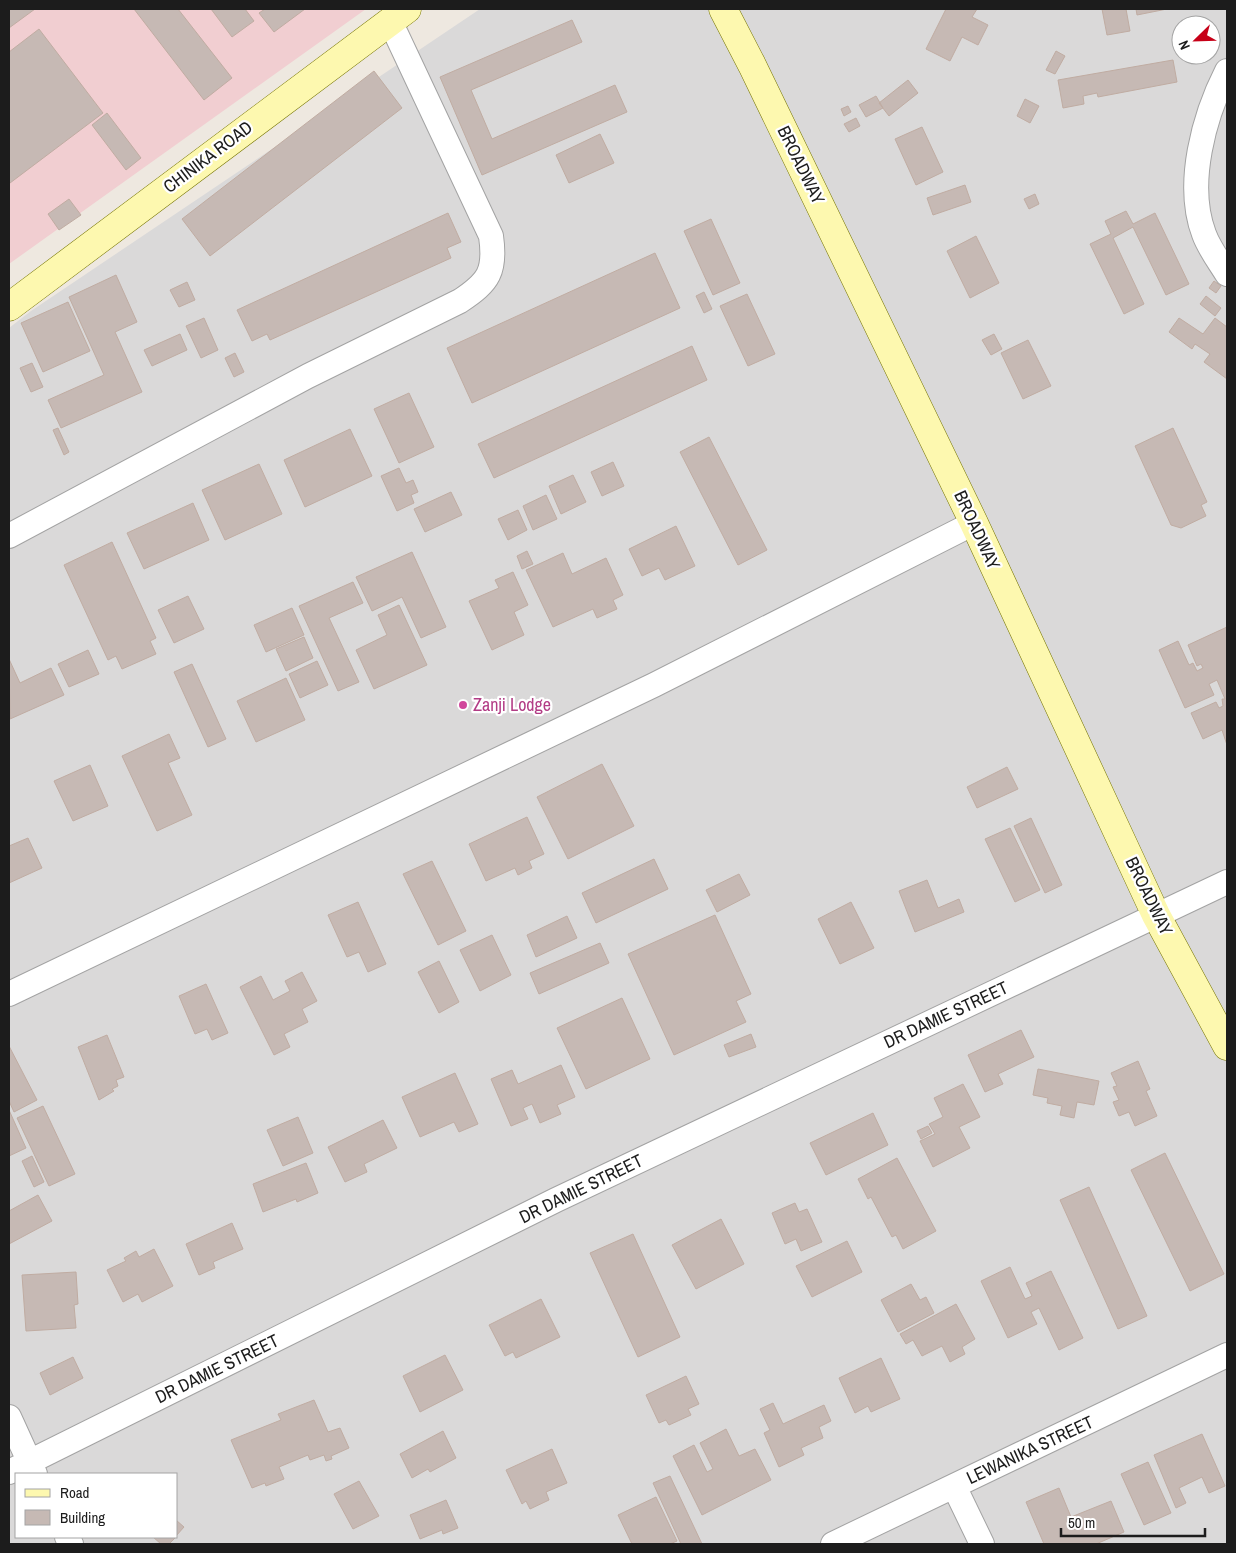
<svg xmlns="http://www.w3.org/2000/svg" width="1236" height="1553" font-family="'Archivo Narrow',sans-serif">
<rect width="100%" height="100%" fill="#eee8e0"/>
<!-- residential -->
<path fill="#dad9d9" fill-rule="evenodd" d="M480 9H1227V1544H9V328L31 311ZM1181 25H1211V55H1181ZM16 1474H176V1537H16Z"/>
<!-- commercial -->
<path fill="#f1ced1" d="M9 9H366L9 264Z"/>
<!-- building -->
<path fill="#c6b9b4" stroke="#c0aca2" d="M9 9H35L9 28Z
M134 9H178L232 78 204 100Z
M211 9H245L254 21 232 37Z
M265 9H305L274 32 259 13Z
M946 9H977L972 17 988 25 978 45 962 37 950 61 926 49Z
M1102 9H1126L1130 31 1107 35Z
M1136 9H1167L1137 15Z
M572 20 582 42 471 90 492 139 615 85 627 112 482 175 440 77Z
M39 29 103 113 10 183 9 181V52Z
M1056 51 1065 56 1055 74 1046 70Z
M1173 60 1177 82 1098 97 1097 93 1083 96 1084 104 1063 108 1058 80Z
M374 71 402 108 210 256 182 219Z
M908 80 918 93 889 116 879 103Z
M876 96 883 108 866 117 859 105Z
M1025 99 1039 106 1030 123 1017 116Z
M848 106 851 112 844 116 841 109Z
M107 113 141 158 126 170 92 125Z
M856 118 860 126 849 132 844 124Z
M922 127 943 172 916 185 895 139Z
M600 134 614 163 569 183 556 155Z
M965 185 971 202 933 215 927 198Z
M1035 194 1039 204 1029 209 1024 199Z
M69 199 81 215 59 230 48 214Z
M1126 211 1133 224 1155 213 1189 284 1166 295 1133 227 1113 238 1144 304 1124 314 1090 244 1111 234 1105 221Z
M448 213 461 242 447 248 451 258 270 340 267 334 252 341 237 310Z
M711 219 740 283 713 295 684 231Z
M976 236 999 283 970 298 947 251Z
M655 253 680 308 472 403 447 348Z
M116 275 137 322 115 332 142 392 61 428 48 400 104 375 69 297Z
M1214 281 1221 286 1216 293 1209 288Z
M187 282 195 300 179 307 170 290Z
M704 292 712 309 704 313 696 296Z
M747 294 775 354 748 366 720 306Z
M1206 296 1221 308 1215 316 1200 304Z
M68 302 90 351 43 372 21 323Z
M204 318 218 350 201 358 186 326Z
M1179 318 1203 334 1215 318 1227 327V379L1204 362 1210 354 1195 344 1192 349 1169 332Z
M180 334 187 350 152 366 144 350Z
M994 334 1002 349 991 355 982 340Z
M1028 340 1051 386 1023 399 1001 353Z
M692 346 707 380 494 478 478 444Z
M235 353 244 372 234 377 225 358Z
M32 363 43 387 31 392 20 368Z
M409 393 434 447 399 463 374 409Z
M58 428 69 452 64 455 53 430Z
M1173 428 1207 502 1201 505 1206 516 1181 528 1171 525 1135 446Z
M350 429 372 476 305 507 284 460Z
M709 437 767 550 738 565 680 452Z
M613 462 624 486 602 496 591 472Z
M259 464 282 514 225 540 202 490Z
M399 468 406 483 413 480 418 492 411 495 414 503 397 511 381 476Z
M573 475 586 502 561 514 549 486Z
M451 492 462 515 425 532 414 509Z
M546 495 557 519 533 530 523 506Z
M193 503 209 540 144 569 127 533Z
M518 510 527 530 508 540 498 519Z
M676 526 695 566 665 580 659 568 642 576 629 549Z
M112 542 156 638 150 641 156 654 122 669 116 656 108 660 64 565Z
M527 551 533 564 522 569 517 556Z
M412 552 446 627 421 638 402 597 372 611 356 577Z
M563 553 572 574 606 558 623 595 613 600 617 609 597 618 593 609 553 627 526 570Z
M513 572 528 605 514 612 524 635 492 650 469 601 499 588 495 580Z
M353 582 363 603 329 618 359 682 338 691 299 606Z
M188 596 204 629 174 643 158 610Z
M399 605 427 665 374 689 356 650 387 635 378 615Z
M292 608 304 635 266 652 254 625Z
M1227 627V745L1222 730 1203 739 1191 713 1216 702 1219 708 1223 706 1222 699H1225L1217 680 1209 684 1214 695 1185 708 1159 650 1178 641 1189 665 1193 663 1197 671 1203 668 1201 664 1197 666 1188 645Z
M304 637 313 658 286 671 276 649Z
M88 650 99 674 69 687 58 664Z
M9 659 20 683 51 668 64 695 10 719Z
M317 661 328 685 300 698 289 674Z
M192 664 226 739 208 747 174 672Z
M286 678 305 720 256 742 237 701Z
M169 734 180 758 168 763 192 815 157 831 122 756Z
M602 764 634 826 568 859 537 797Z
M90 765 108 806 73 821 54 781Z
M1007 767 1018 789 977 808 967 787Z
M527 817 544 854 529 861 532 868 518 875 515 868 486 881 469 844Z
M1031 818 1062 885 1045 893 1014 826Z
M1010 828 1040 890 1015 902 985 839Z
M28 838 42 868 9 883V846Z
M654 859 668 889 596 923 582 893Z
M432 861 466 931 438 945 403 874Z
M739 874 750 895 717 912 706 890Z
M927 880 938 908 959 899 964 912 915 932 899 891Z
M358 902 386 964 368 972 359 952 347 957 328 915Z
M851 902 874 948 840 964 818 919Z
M715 915 751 994 736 1001 746 1022 674 1055 628 954Z
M567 916 577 938 536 957 527 935Z
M492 935 511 975 480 991 460 950Z
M600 943 609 963 539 994 530 973Z
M439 961 459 1002 439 1013 418 972Z
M302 972 317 1001 302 1009 308 1022 284 1034 290 1047 274 1055 240 987 261 976 273 1000 290 991 285 981Z
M206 984 228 1033 212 1040 207 1029 195 1034 179 996Z
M622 998 650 1059 586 1089 557 1028Z
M1021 1030 1034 1057 998 1074 1003 1084 985 1092 968 1055Z
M751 1034 756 1047 729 1057 724 1045Z
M107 1035 124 1077 116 1080 118 1086 112 1089 114 1091 99 1100 78 1047Z
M9 1046 37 1100 14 1112 9 1101Z
M1138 1061 1150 1089 1146 1091 1157 1116 1135 1126 1129 1112 1119 1116 1113 1102 1119 1100 1113 1087 1117 1086 1111 1073Z
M561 1065 575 1097 557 1105 561 1114 540 1123 532 1104 523 1108 528 1119 511 1126 491 1079 512 1070 518 1084Z
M1038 1069 1099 1081 1094 1105 1077 1102 1074 1118 1060 1115 1062 1106 1047 1103 1048 1098 1033 1095Z
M455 1073 478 1124 459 1132 454 1122 420 1137 402 1097Z
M963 1084 980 1117 959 1127 970 1148 933 1167 920 1141 935 1134 929 1124 943 1117 934 1098Z
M43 1106 75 1174 49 1186 17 1118Z
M9 1110 26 1148 9 1156Z
M873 1113 888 1145 826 1175 810 1143Z
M298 1117 313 1153 283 1166 267 1130Z
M383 1120 397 1148 364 1164 367 1172 345 1182 328 1147Z
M928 1126 932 1133 921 1139 917 1131Z
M1165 1153 1224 1274 1190 1291 1131 1170Z
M32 1156 44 1182 34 1187 22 1161Z
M897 1158 936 1231 903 1249 896 1235 892 1237 871 1197 868 1199 858 1179Z
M306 1163 318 1193 297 1202 296 1199 263 1212 253 1184Z
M1089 1187 1147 1316 1118 1329 1060 1200Z
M38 1195 52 1221 9 1244V1211Z
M795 1203 799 1212 807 1209 822 1242 801 1251 796 1239 785 1244 772 1213Z
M721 1219 744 1264 696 1289 672 1245Z
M232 1223 243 1249 213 1262 215 1268 199 1275 186 1244Z
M633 1234 680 1337 638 1357 590 1253Z
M847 1241 862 1272 812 1297 796 1266Z
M154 1249 173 1286 142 1302 138 1294 123 1302 107 1270 126 1261 124 1258 136 1251 139 1257Z
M1010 1267 1025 1299 1032 1296 1026 1283 1051 1271 1083 1338 1059 1350 1039 1308 1031 1312 1037 1324 1008 1338 981 1281Z
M76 1272 78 1304 74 1305 76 1328 26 1331 22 1275Z
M911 1284 920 1300 926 1297 934 1313 898 1332 881 1300Z
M541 1299 560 1337 516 1358 513 1352 505 1356 489 1325Z
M956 1304 975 1339 962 1347 965 1354 950 1362 942 1346 922 1356 913 1340 906 1344 900 1334Z
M445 1355 463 1390 420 1412 403 1376Z
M73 1357 83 1378 50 1395 40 1373Z
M881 1358 900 1399 871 1412 868 1406 855 1413 839 1378Z
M686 1376 699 1404 688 1409 691 1415 669 1425 666 1420 659 1423 646 1395Z
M314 1400 328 1432 340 1428 349 1448 331 1456 332 1459 326 1461 324 1455 310 1460 308 1455 279 1467 284 1479 266 1486 265 1483 252 1488 231 1440 281 1420 278 1414Z
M773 1403 783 1424 824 1405 831 1421 819 1427 823 1438 801 1448 804 1455 779 1467 764 1433 770 1430 760 1409Z
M726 1429 739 1456 755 1449 771 1480 702 1515 673 1456 694 1445 707 1472 713 1469 700 1443Z
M443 1431 456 1458 430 1472 428 1469 412 1478 400 1454Z
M1202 1434 1225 1486 1209 1493 1202 1477 1179 1488 1186 1503 1176 1508 1154 1455Z
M552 1449 567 1483 546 1492 549 1500 530 1509 526 1501 522 1504 506 1470Z
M1148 1462 1171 1513 1144 1525 1121 1474Z
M670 1476 702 1544H681L653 1483Z
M359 1481 379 1516 353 1529 334 1494Z
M1059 1488 1071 1517 1111 1501 1124 1532 1096 1544H1044L1026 1502Z
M656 1497 677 1541 670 1544H632L618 1515Z
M446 1500 458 1528 443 1534 442 1530 420 1539 410 1515Z
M176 1520 184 1527 176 1536Z
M153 1537H176L169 1544H161Z"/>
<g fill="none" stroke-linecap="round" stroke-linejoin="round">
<!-- street casing -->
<g stroke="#a3a3a3" stroke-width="26">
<path id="street" d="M1227 71C1204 116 1185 184 1204 234 1209 248 1219 261 1227 274
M9 536 308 376 460 301C489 282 496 271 491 236L390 21
M9 994 654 685 974 523
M9 1417 35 1474
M9 1472 556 1200 1227 882
M954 1486 982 1544
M67 1537 71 1544
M833 1544 1227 1355"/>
</g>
<!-- secondary casing -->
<g stroke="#757400" stroke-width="29">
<path id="secondary" d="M723 9 752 65 974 523 1156 915 1227 1046
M9 307 407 9"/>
</g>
<!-- street -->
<use href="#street" stroke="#fff" stroke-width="24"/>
<!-- secondary -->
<use href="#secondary" stroke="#fdf8af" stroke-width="28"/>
</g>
<!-- markers -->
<circle fill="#d1479c" stroke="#fff" stroke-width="2" cx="463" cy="705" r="5"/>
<g text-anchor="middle" stroke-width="4.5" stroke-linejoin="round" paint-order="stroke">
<!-- street labels -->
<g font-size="18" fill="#1c1c1c" stroke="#fff">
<text transform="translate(208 157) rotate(-37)" y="6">CHINIKA ROAD</text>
<text transform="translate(801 165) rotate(64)" y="6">BROADWAY</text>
<text transform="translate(977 530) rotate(65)" y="6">BROADWAY</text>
<text transform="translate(1149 896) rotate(64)" y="6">BROADWAY</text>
<text transform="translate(946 1015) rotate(-25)" y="6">DR DAMIE STREET</text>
<text transform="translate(581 1189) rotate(-26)" y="6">DR DAMIE STREET</text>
<text transform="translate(217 1369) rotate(-26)" y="6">DR DAMIE STREET</text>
<text transform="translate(1030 1450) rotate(-25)" y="6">LEWANIKA STREET</text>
</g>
<!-- hotel labels -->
<g font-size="18" fill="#b23c85" stroke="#fff" text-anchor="start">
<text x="473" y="711">Zanji Lodge</text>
</g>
</g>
<!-- border -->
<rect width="1236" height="1553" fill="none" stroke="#1c1c1c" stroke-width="20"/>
<!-- legend -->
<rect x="15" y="1473" width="162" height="65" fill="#ffffff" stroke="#a4a4a4"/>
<rect x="25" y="1489" width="25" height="8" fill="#fdf8af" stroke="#a4a4a4"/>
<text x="60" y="1498" font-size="15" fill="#1c1c1c">Road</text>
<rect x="25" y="1510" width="25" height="15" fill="#c6b9b4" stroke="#a4a4a4"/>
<text x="60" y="1523" font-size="15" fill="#1c1c1c">Building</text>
<!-- north arrow -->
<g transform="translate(1196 40) rotate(247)"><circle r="24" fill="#ffffff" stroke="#a4a4a4"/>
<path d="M0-4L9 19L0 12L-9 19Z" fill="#c70018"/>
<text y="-8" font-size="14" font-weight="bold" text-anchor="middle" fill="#1c1c1c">N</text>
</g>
<!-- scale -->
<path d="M1061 1528v8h144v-8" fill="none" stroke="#1c1c1c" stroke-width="2.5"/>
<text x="1068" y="1528" font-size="15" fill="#1c1c1c" stroke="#ffffff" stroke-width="4" paint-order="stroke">50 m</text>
</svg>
